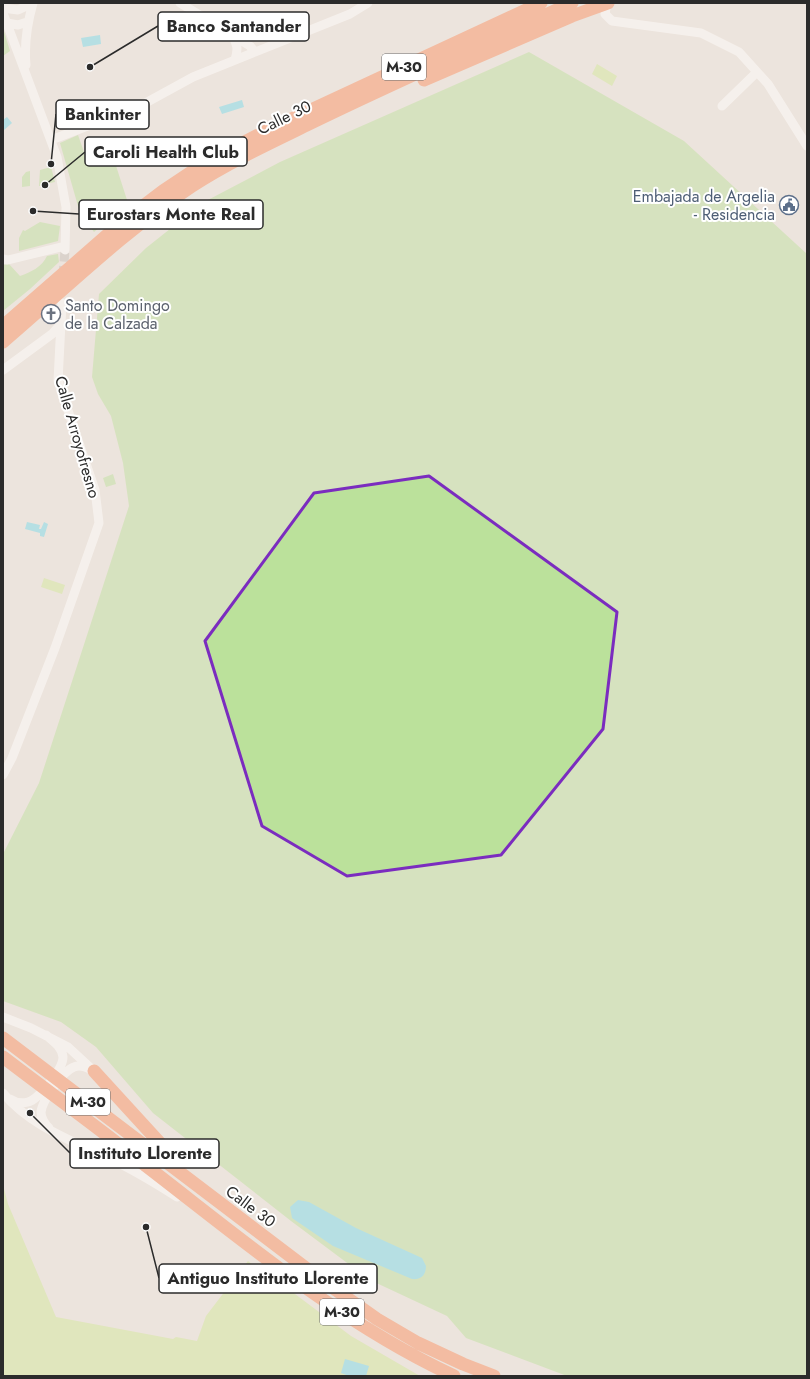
<svg xmlns="http://www.w3.org/2000/svg" width="810" height="1379" font-family="Jost,sans-serif">
<rect width="100%" height="100%" fill="#ece4dd"/>
<!-- green -->
<path fill="#bbe19b" d="M3 28 10 51 3 56Z
M529 52 684 141 807 254V1376H567L466 1338 447 1316 370 1280 291 1221 153 1113 96 1047 61 1022 3 1001V854L39 783 129 506 123 463 111 416 98 394 92 377 99 294 146 248 204 202 280 162Z
M78 135 84 152 109 144 128 203 94 232 80 213 60 143Z
M51 167 55 182 50 183 44 180 43 186H39L40 170Z
M30 171V186L22 187V177L26 172Z
M40 222 60 226 58 241 19 251V238L23 230 25 231Z
M58 254 59 262 30 289 3 311V265L9 264 20 276C31 272 42 267 47 256Z
M113 474 116 484 106 487 103 478Z"/>
<!-- pitch -->
<path fill="#d0e897" d="M597 64 617 76 612 86 592 74Z
M44 578 65 585 62 594 41 587Z
M3 1185 8 1204 56 1317 173 1339 176 1337 197 1341 206 1316 248 1261 273 1281 287 1288 351 1336 420 1376H3Z"/>
<!-- water -->
<path fill="#73daeb" d="M100 35 101 44 83 47 81 38Z
M242 100 244 107 222 114 219 107Z
M7 117 12 123 3 131V120Z
M27 522 40 525 39 529H41L44 522 48 524 44 537 40 536V533L25 529Z
M298 1200 309 1202 356 1228 422 1258 426 1266C426 1275 421 1280 412 1279L333 1246 292 1218 290 1207Z
M345 1359 369 1366 366 1376H349L341 1373Z"/>
<g fill="none" stroke-linecap="round" stroke-linejoin="round">
<!-- minor-tunnel -->
<path stroke="#c5bfb9" stroke-width="9" stroke-dasharray="9 4.5" stroke-linecap="butt" d="M63 275 65 250"/>
<!-- minor -->
<path stroke="#fff" stroke-width="9" d="M180 3 250 46 255 52
M607 3 605 14 612 21 701 33 739 52 768 84 807 146
M3 8 18 10 33 3
M3 13 57 157 66 207 65 250
M7 23 18 25 27 22
M232 36C238 44 238 50 235 60
M26 65C24 43 27 24 33 3
M722 106 757 72
M51 140 140 106 193 77 350 14 368 3
M3 259 8 260 65 246
M3 370 52 334 60 325
M3 775 12 758 55 648 99 523 95 490 58 381 62 303
M3 1017 31 1028 68 1047 94 1071
M3 1093C30 1126 73 1141 110 1159 134 1170 155 1183 177 1197
M10 1099C16 1103 21 1104 28 1102 39 1099 63 1069 63 1057 62 1047 53 1041 46 1035
M49 1128C45 1124 41 1118 41 1112 42 1101 63 1071 74 1067 79 1065 86 1067 91 1070"/>
<!-- highway -->
<path stroke="#fa8c5b" stroke-width="13" d="M424 80 572 16 608 3
M3 326 121 223 163 191 208 161 266 131 541 3
M3 342C65 289 124 231 192 186 229 162 268 144 307 125 395 82 484 43 572 3
M3 1038 319 1278 377 1319 418 1343 463 1364 494 1376
M3 1057C50 1093 99 1128 145 1165 244 1241 340 1323 454 1376
M94 1071 179 1164"/>
</g>
<!-- marked area -->
<path d="M0 0H810V1379H0ZM429 476 617 612 603 729 501 855 347 876 262 826 205 641 314 493Z" fill="#ece4dd" fill-opacity=".55" fill-rule="evenodd"/>
<path fill="none" stroke="#7b2cbf" stroke-width="3" stroke-linejoin="round" d="M429 476 617 612 603 729 501 855 347 876 262 826 205 641 314 493Z"/>
<!-- icons -->
<defs>
<g id="civic-ring" transform="scale(1)"><circle r="9.5" fill="#fff" stroke="#5c6f8a" stroke-width="1.5"/><path d="M-.6-6.5H3V-4.5H.6V-3L4-1V1h2V6H-6V1h2V-1L-.6-3ZM-1.2 2.5V6h2.4V2.5Z" fill="#5c6f8a"/></g>
<g id="church-ring" transform="scale(1)"><circle r="9.5" fill="#fff" stroke="#6b7280" stroke-width="1.5"/><path d="M-1.2-6h2.4v3.5h3.3v2.4h-3.3V6h-2.4V-.1h-3.3v-2.4h3.3Z" fill="#6b7280"/></g>
</defs>
<g fill-rule="evenodd">
<use href="#civic-ring" x="789" y="205"/>
<use href="#church-ring" x="51" y="314"/>
</g>
<g text-anchor="middle" stroke-width="4" stroke-linejoin="round" paint-order="stroke">
<!-- shield labels -->
<g fill="#fff" stroke="#6b6b6b" stroke-width="1">
<rect x="382" y="54" width="44" height="26" rx="3"/>
<rect x="66" y="1089" width="44" height="26" rx="3"/>
<rect x="320" y="1299" width="44" height="26" rx="3"/>
</g>
<g font-size="15" font-weight="bold" fill="#2b2b2b">
<text x="404" y="72">M-30</text>
<text x="88" y="1107">M-30</text>
<text x="342" y="1317">M-30</text>
</g>
<!-- street labels -->
<g font-size="16" fill="#2b2b2b" stroke="#fff">
<text transform="translate(284 117) rotate(-26)" y="6">Calle 30</text>
<text transform="translate(78 437) rotate(74)" y="6">Calle Arroyofresno</text>
<text transform="translate(251 1206) rotate(37)" y="6">Calle 30</text>
</g>
<!-- service labels -->
<g font-size="16" fill="#4e5e75" stroke="#fff" text-anchor="end">
<text x="775" y="202">Embajada de Argelia<tspan x="775" dy="18">- Residencia</tspan></text>
</g>
<!-- worship labels -->
<g font-size="16" fill="#5b616d" stroke="#fff" text-anchor="start">
<text x="65" y="311">Santo Domingo<tspan x="65" dy="18">de la Calzada</tspan></text>
</g>
</g>
<!-- callouts -->
<path fill="none" stroke="#2b2b2b" stroke-width="1.5" d="M90 67L158 26M51 164L56 114M45 185L85 152M33 211L79 214M30 1113L70 1153M146 1227L159 1278"/>
<g fill="#2b2b2b" stroke="#fff" stroke-width="1.5">
<circle cx="90" cy="67" r="4"/>
<circle cx="51" cy="164" r="4"/>
<circle cx="45" cy="185" r="4"/>
<circle cx="33" cy="211" r="4"/>
<circle cx="30" cy="1113" r="4"/>
<circle cx="146" cy="1227" r="4"/>
</g>
<g fill="#fff" stroke="#2b2b2b" stroke-width="1.5">
<rect x="158" y="12" width="151" height="29" rx="4"/>
<rect x="56" y="100" width="93" height="29" rx="4"/>
<rect x="85" y="137" width="162" height="29" rx="4"/>
<rect x="79" y="200" width="184" height="29" rx="4"/>
<rect x="70" y="1139" width="149" height="29" rx="4"/>
<rect x="159" y="1264" width="218" height="29" rx="4"/>
</g>
<g font-size="17" text-anchor="middle" font-weight="bold" fill="#2b2b2b">
<text x="234" y="32">Banco Santander</text>
<text x="103" y="120">Bankinter</text>
<text x="166" y="158">Caroli Health Club</text>
<text x="171" y="220">Eurostars Monte Real</text>
<text x="145" y="1159">Instituto Llorente</text>
<text x="268" y="1284">Antiguo Instituto Llorente</text>
</g>
<!-- border -->
<rect width="810" height="1379" fill="none" stroke="#2b2b2b" stroke-width="8"/>
</svg>
